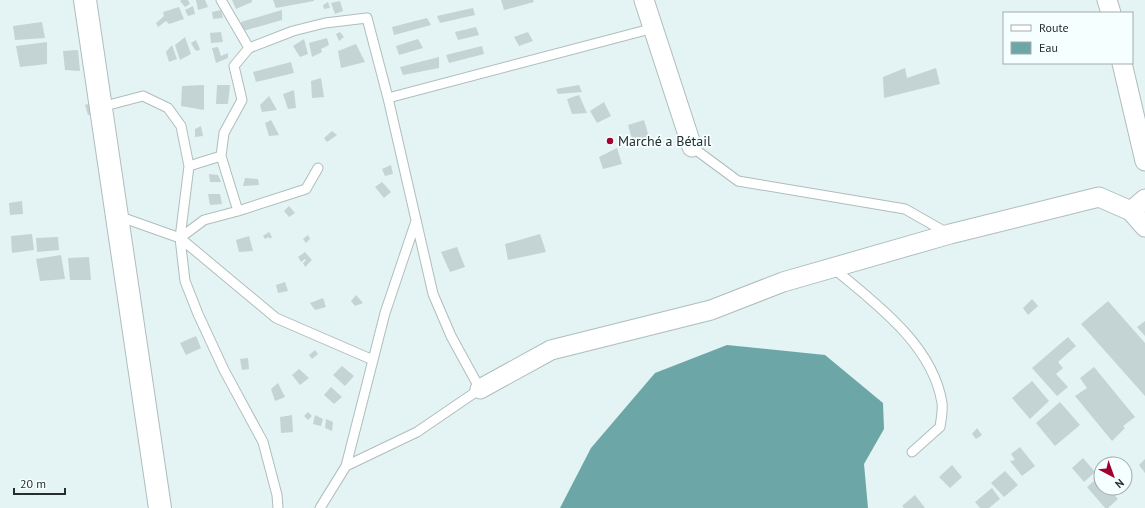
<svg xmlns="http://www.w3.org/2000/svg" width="1145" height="508" font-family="'PT Sans',sans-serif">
<rect width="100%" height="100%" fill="#e4f3f3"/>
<!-- water -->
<path fill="#6ca6a7" d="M727 345 825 355 883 403 884 429 864 464 868 508H560L591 448 655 373Z"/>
<!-- building -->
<path fill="#c4d3d3" d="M181 0H188L190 4 185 7 180 1Z
M196 0H205L208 7 198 10Z
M232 0H252V2L236 9Z
M273 0H314V1L276 8Z
M501 0H533L534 2 504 10Z
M340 1 343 11 335 14 331 3Z
M328 2 330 8 324 9 323 5Z
M193 6 195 14 188 16 185 10Z
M179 7 184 19 169 24 166 21 158 27 156 23 164 16 163 12Z
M473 8 475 15 440 23 437 16Z
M221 10 223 18 213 19 212 12Z
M282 10V20L243 31 241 22Z
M427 18 431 25 394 35 392 27Z
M42 22 45 38 15 40 13 26Z
M476 27 479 35 458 40 455 32Z
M221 32 223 42 211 43 210 33Z
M340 32 344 37 339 41 336 34Z
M528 32 533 41 519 46 514 37Z
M185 37 191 54 180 60 175 45Z
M327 38 329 45 321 49 322 52 312 57 309 43Z
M304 39 308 54 300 57 293 46Z
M418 39 423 48 399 55 396 46Z
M196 40 200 49 198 51 195 50 191 43Z
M47 42V64L20 67 16 46Z
M356 44 365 62 341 68 338 51Z
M172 45 177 59 169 62 166 52Z
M482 46 484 54 449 63 446 55Z
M218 47 221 56 228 53V58L216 63 212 48Z
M78 50 80 71 65 70 63 51Z
M439 57V68L403 75 400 67Z
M291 62 294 73 256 82 253 72Z
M905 68 907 78 936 68 940 84 884 98 883 77Z
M321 78 324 97 312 98 311 81Z
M204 85V110L181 106 182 86Z
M217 85H230L228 104H216Z
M579 85 582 92 558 94 556 89Z
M294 90 296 108 288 109 283 94Z
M579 95 587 113 572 114 567 99Z
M269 96 277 110 262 112 260 105Z
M97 101V114L88 115 85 105Z
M604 102 611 116 597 123 590 111Z
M271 120 279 135 269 136 265 123Z
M644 120 649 137 633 142 628 125Z
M201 126 203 136 195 137V129Z
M332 131 337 135 327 142 324 138Z
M617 148 622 164 603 169 599 157Z
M391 165 393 174 385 176 382 169Z
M209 174 218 175 221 182H210Z
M245 178 258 179 259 185 243 186Z
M382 182 391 192 384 198 375 187Z
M208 194H220L222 204 210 205Z
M22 201 23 214 10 215 9 203Z
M289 206 295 213 289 217 284 211Z
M269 232 272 237 270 239 269 237 265 239 263 236Z
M32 234 34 250 12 253 11 236Z
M540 234 546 252 508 260 505 244Z
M308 235 310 239 306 243 303 239Z
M249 236 253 251 239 252 236 240Z
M58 237 59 250 37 252 36 238Z
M457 247 465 267 450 272 441 252Z
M305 252 312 260 305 267 303 263 306 260 305 259 301 262 298 257Z
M61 255 65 279 40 281 36 259Z
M89 257 91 280H70L68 258Z
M285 282 288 291 278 293 276 285Z
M356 295 363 303 355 306 351 301Z
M323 298 326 307 315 310 310 303Z
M1032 299 1038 306 1028 315 1023 308Z
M1108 301 1145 343V396L1081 324Z
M1145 321V336L1137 327Z
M196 336 201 348 186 355 180 343Z
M1068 337 1076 346 1058 362 1063 368 1056 374 1068 387 1057 396 1032 368Z
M315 350 318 354 312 359 309 355Z
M248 358 249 369 242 370 240 359Z
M342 366 354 376 345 386 333 375Z
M1094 367 1135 417 1123 426 1125 428 1112 441 1075 396 1087 388 1080 378Z
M299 369 309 378 300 385 292 375Z
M1032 381 1049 401 1030 419 1012 398Z
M278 383 285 397 275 401 271 389Z
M331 387 342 397 334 404 324 395Z
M1060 402 1080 425 1055 446 1036 423Z
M308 412 312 416 308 420 304 416Z
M292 415 293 432 281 433 280 417Z
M315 415 323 419 321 426 313 424Z
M326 419 333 422 332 431 325 428Z
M977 428 982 435 976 439 972 434Z
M1020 447 1035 466 1022 476 1010 461 1015 460 1011 454Z
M1083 458 1095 472 1084 482 1072 468Z
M1145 459V473L1139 465Z
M952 465 962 477 950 488 939 477Z
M1005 471 1018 485 1004 497 991 483Z
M1099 477 1101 480V488H1108L1118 499 1108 508H1105L1087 487Z
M992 488 1000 499 989 508H980L975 502Z
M915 495 925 508H904L902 506Z"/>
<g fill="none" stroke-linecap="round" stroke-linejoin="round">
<!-- lane casing -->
<g stroke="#afbdbd" stroke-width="11">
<path id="lane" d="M221 0 249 48
M388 98 654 28
M101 107 143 96 168 108 181 126 189 166 180 238 185 281 198 314 224 370 263 442 277 495 278 508
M692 147 738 181 905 209 949 234
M189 166 221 156
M238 211 221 156 224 133 242 100 234 66 249 48 293 31 325 23 367 18 388 98 433 294 451 336 480 389 417 432 346 466 320 508
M118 216 180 238 276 318 373 360
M180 238 204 220 238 211 306 189 318 168
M833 268C875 303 933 345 942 403 943 410 941 420 940 427L912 452
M346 466 385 313 416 221"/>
</g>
<!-- street casing -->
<g stroke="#afbdbd" stroke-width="21">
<path id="street" d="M644 0 692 147
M1107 0 1111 13
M1122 63 1145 161
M1131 211 1145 199
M480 389 551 350 711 310 783 282 950 234 1099 197 1131 211 1145 227"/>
</g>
<!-- secondary casing -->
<g stroke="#afbdbd" stroke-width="24">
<path id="secondary" d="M85 0 160 508"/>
</g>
<!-- lane -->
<use href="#lane" stroke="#fff" stroke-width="9"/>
<!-- street -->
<use href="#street" stroke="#fff" stroke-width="19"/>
<!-- secondary -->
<use href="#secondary" stroke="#fff" stroke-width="22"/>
</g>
<!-- markers -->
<circle fill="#a2012f" stroke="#f6ffff" stroke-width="1.5" cx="610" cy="141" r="4"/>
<g text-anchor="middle" stroke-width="3.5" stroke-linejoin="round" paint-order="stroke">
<!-- poi labels -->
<g font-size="14" fill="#272d2d" stroke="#f6ffff" text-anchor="start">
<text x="618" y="146">Marché a Bétail</text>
</g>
</g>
<!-- legend -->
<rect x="1003" y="12" width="130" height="52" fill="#f6ffff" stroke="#a3abab"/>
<rect x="1011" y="25" width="20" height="6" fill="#ffffff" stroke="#a3abab"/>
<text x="1039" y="32" font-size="12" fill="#272d2d">Route</text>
<rect x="1011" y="42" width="20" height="12" fill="#6ca6a7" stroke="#a3abab"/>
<text x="1039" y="52" font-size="12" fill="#272d2d">Eau</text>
<!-- north arrow -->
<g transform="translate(1113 476) rotate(139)"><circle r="19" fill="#f6ffff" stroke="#a3abab"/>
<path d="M0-3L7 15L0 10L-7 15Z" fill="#a2012f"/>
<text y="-6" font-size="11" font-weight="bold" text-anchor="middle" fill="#272d2d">N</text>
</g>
<!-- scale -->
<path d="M14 488v6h51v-6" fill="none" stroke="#272d2d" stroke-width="2"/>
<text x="20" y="488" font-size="12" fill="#272d2d" stroke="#f6ffff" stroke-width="3" paint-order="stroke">20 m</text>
</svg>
